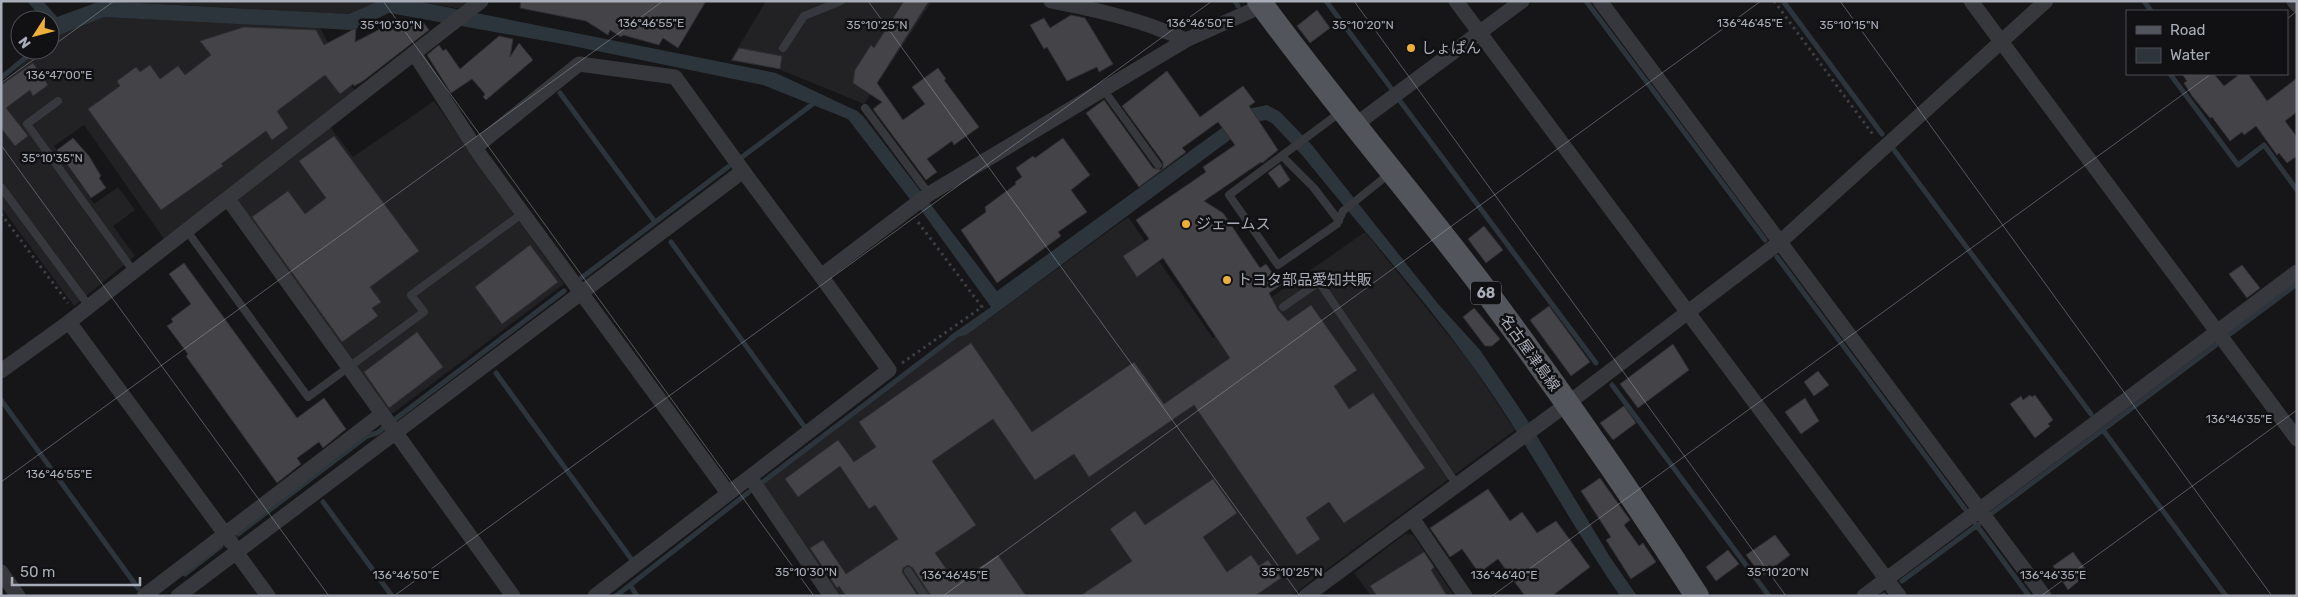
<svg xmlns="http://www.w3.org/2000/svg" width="2298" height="597" font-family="Rubik,'Noto Sans JP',sans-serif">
<rect width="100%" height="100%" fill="#161618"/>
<!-- built -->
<path fill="#222225" d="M106 1H378L349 14Z
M416 1H471L461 9Z
M766 1H932L864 104 776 68 730 61Z
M104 17 320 28 356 94 164 239 84 125 54 146 94 204 118 187 135 210 113 226 135 256 74 306 1 207V84L38 50H50V41L57 36Z
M434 101 564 284 388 417 238 208 237 195 329 125 353 157Z
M1128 217 1213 338 1365 232 1469 361 1515 430 1291 596H839L762 485 950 339 966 335 972 331Z
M1405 534 1413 535 1454 596H1371L1354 573Z"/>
<!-- water -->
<path fill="#2d353c" d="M27 1H43L57 17 101 1 349 14 378 1H416L776 73 857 111 863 116 997 291 1248 109 1267 105 1280 112 1311 144 1439 305 1480 350 1526 418 1610 557 1637 596H1620C1567 519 1524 436 1469 361 1417 290 1357 223 1302 155L1272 123 1266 120 1254 122 972 331 966 335 950 339 948 337 991 307 921 210 909 198 848 119 763 85 568 45 389 13 353 30 104 17 57 36 50 28V20H43Z"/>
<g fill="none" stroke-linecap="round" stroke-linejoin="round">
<!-- stream -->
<path stroke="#2d353c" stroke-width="5" d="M1235 1 1238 6
M1326 1 1391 88
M1586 1 1765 240
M1783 1 1882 134
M2144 1 2151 11
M50 37 58 29
M2170 74 2238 165 2264 145 2297 190
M1 78 35 50
M560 93 655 222
M1400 101 1596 363
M1894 150 2091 414
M742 157 818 100
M671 242 804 426
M1777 257 1965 509
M580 279 728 167
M2230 334 2297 284
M496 373 632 560
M1612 385 1769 596
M1 400 138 588
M2103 430 2226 596
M764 481 955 336
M323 502 392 596
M1992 513 2216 345
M1975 523 2029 596
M238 534 367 436 377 433 564 291
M185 574 221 546
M1902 581 1979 524
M630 585 637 596
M616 596 749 492
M1882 596 1884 595"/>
</g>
<!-- building -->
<path fill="#434348" stroke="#303034" d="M521 1H706L678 48 663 38 659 45 623 35 621 37 610 30 608 35 586 21 520 8Z
M904 1H929L877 83 903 120 925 104 912 87 938 68 946 79 944 80 979 127 954 145 952 141 927 159 937 172 926 180 873 109 882 102 853 83 855 70 871 45 874 48Z
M1317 10 1330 28 1310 43 1297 26Z
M1071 15 1085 18 1113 64 1099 72 1097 67 1067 81 1047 47 1044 49 1030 25 1044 18 1050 28Z
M406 20 408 23 413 20 418 26 423 22 429 30 363 81 354 86 353 84 340 94 325 75 277 111 288 128 272 140 266 131 221 164 223 166 161 210 88 109 120 86 117 81 136 67 140 72 150 65 160 79 178 66 185 75 211 55 200 41 244 27 316 30 324 45 356 28 355 42 386 26 389 31Z
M499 36 513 39 510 57 519 43 533 60 486 100 483 97 485 94 472 79 451 93 427 55 439 45 443 51 446 49 460 69Z
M739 48 782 56 780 69 732 60Z
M33 63 48 85 33 96 30 90 6 108 28 136 15 146 1 128V85Z
M1167 71 1200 117 1243 86 1255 102 1249 106 1278 150 1262 163 1261 162 1204 201 1223 213 1260 268 1266 264 1281 285 1269 293 1278 310 1288 321 1311 305 1357 370 1334 386 1349 409 1373 393 1425 468 1344 523 1329 502 1306 518 1320 539 1297 555 1194 405 1089 477 1074 454 1035 480 993 419 932 461 976 525 935 553 956 583 998 555 1026 596H931L913 568 908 565 903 568 902 572 918 596H846L839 586 837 588 810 548 823 540 846 574 898 539 875 505 869 509 840 466 798 497 785 479 838 440 854 462 876 447 859 422 971 343 1032 432 1134 362 1164 404 1230 358 1163 258 1137 277 1123 256 1149 239 1136 220 1206 172 1203 167 1235 145 1218 122 1182 148 1186 152 1139 187 1086 113 1104 100 1153 168 1161 170 1163 167V162L1122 106Z
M2182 74H2214L2224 86 2240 74H2248L2267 101 2297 78V112L2285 121 2297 137V156L2287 163 2279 153 2277 155 2256 126 2244 135 2242 132 2230 141 2212 117 2210 118 2192 96 2184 83 2187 81Z
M334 136 419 251 370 287 381 302 372 308 378 316 342 342 252 217 288 191 305 214 326 198 299 161Z
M73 138 89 156 101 176 99 178 106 188 91 198 57 150Z
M1063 138 1090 175 1071 190 1087 212 1058 232 1061 236 997 283 961 230 986 212 985 207 1016 184 1015 182 1022 177 1016 168 1033 156 1035 158Z
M1280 164 1290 180 1279 188 1268 173Z
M1484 226 1503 250 1486 263 1468 239Z
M530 245 558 282 502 324 475 287Z
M184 263 297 418 324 398 346 429 323 448 319 442 297 458 301 464 277 483 186 356 188 354 167 326 173 322 171 319 191 304 169 274Z
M2242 265 2260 288 2247 298 2229 274Z
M1549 306 1590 362 1571 376 1530 320Z
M1474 308 1500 339 1492 346H1485L1463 317Z
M417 332 443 367 389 408 364 372Z
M1673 344 1689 370 1638 408 1620 384Z
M1818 371 1829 385 1814 396 1804 382Z
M2030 395 2032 397 2035 395 2053 420 2048 424 2050 426 2035 438 2010 404 2021 396 2023 400Z
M1805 398 1819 421 1801 434 1785 412Z
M1624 406 1636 423 1613 440 1600 423Z
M1600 478 1630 520 1624 525 1639 546 1643 543 1656 562 1631 579 1606 540 1611 537 1581 491Z
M1213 479 1237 513 1203 537 1227 572 1251 555 1259 566 1268 560 1281 578 1255 596H1080L1132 561 1110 529 1135 511 1145 525Z
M1488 489 1510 521 1522 512 1537 533 1556 521 1590 567 1552 596H1525L1498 559 1479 573 1462 549 1450 557 1430 528Z
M1775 535 1790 555 1762 576 1746 555Z
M1728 550 1739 564 1716 581 1706 567Z
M1424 552 1434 567 1431 570 1447 596H1377L1370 586Z
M2073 552 2088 573 2068 590 2053 566Z"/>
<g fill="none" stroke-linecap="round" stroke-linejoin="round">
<!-- path -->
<path stroke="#3d3f44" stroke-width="3" stroke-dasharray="2.5 4" stroke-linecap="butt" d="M1774 1 1874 136
M1 214 68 303
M902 363 982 307 918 222"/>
<!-- lane -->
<path stroke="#37383d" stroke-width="8" d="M783 48 804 16 841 1
M1103 89 1158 165
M58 101 27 124 134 272
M865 108 929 194
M1342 111 1229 195 1278 265 1337 224 1343 211 1389 174
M1282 156 1314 188 1339 221
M1 187 89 306
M187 231 308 397 424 312 411 295 523 213
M1283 307 1319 282 1457 485
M908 571 925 596"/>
<!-- street -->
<path stroke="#37383d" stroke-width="15" d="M1051 1C1097 10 1143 20 1186 40L1262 6
M1456 1 1899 596
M1600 1 2044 596
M1971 1 2297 439
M2294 1 2297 5
M414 53 480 155 728 493
M1355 125 1522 1
M477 146 579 64 675 77 743 171
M228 199 513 596
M69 322 231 542
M1 371 69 322 481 1
M750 477 831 596
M1412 518 1465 596
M236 552 268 596
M1 572 18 596
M144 596 382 414
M178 596 743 171 821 276
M595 596 889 370 821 276 929 194 1186 40
M1306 596 1567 404 1780 242 2046 1
M1864 596 2297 272"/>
<!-- primary -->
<path stroke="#53555c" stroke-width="24" d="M1259 1C1330 98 1409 190 1482 286 1557 387 1629 490 1697 596"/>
</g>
<!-- ticks -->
<path fill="none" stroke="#a9adb8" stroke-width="1" stroke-opacity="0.45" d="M383 1 814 596M868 1 1300 596M1354 1 1786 596M1840 1 2272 596M2287 19 2297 11M50 48 114 1M1 83 47 50M1 145 329 596M1 482 663 1M394 596 1212 1M943 596 1761 1M1492 596 2211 74M2041 596 2297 410"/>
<!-- markers -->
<g fill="#edaf3a" stroke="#111113" stroke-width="2">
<circle cx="1411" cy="48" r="5"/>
<circle cx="1186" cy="224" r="5"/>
<circle cx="1227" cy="280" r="5"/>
</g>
<g text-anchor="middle" stroke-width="5" stroke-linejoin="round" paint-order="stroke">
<!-- shield labels -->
<rect fill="#111113" stroke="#7b7e86" stroke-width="1" x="1471" y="281.5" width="30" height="23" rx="4"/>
<g font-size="14" font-weight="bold" fill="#a9adb8">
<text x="1486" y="298">68</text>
</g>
<!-- poi labels -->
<g font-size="15" fill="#a9adb8" stroke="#111113" text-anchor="start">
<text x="1421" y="53">しょぱん</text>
<text x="1196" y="229">ジェームス</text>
<text x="1237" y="285">トヨタ部品愛知共販</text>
</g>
<!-- street labels -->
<g font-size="15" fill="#a9adb8" stroke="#111113">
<text transform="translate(1530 353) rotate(54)" y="5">名古屋津島線</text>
</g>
</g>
<g font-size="12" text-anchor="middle" fill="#a9adb8" stroke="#111113" stroke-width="5" stroke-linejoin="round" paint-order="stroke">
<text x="651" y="27">136°46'55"E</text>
<text x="1200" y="27">136°46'50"E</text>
<text x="1750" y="27">136°46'45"E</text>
<text x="391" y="29">35°10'30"N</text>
<text x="877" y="29">35°10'25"N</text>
<text x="1363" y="29">35°10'20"N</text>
<text x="1849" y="29">35°10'15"N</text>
<text x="59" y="79">136°47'00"E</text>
<text x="52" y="162">35°10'35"N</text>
<text x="2239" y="423">136°46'35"E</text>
<text x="59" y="478">136°46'55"E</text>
<text x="806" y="576">35°10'30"N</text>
<text x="1292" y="576">35°10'25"N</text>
<text x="1778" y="576">35°10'20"N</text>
<text x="406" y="579">136°46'50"E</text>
<text x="955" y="579">136°46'45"E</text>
<text x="1504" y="579">136°46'40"E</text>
<text x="2053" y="579">136°46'35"E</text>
</g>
<!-- border -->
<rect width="2298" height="597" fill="none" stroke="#a9adb8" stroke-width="5"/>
<!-- legend -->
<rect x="2126" y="10" width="162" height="65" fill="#111113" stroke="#4e4f55"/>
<rect x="2136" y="26" width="25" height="8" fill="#53555c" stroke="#4e4f55"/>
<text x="2170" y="35" font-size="15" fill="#a9adb8">Road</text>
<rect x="2136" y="48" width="25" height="15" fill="#2d353c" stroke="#4e4f55"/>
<text x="2170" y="60" font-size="15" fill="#a9adb8">Water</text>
<!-- north arrow -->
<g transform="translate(35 35) rotate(234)"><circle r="24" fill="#111113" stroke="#4e4f55"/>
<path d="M0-4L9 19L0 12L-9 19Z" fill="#edaf3a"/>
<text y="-8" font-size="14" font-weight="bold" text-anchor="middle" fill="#a9adb8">N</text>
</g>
<!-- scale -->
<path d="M12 577v8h128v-8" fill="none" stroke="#a9adb8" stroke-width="2.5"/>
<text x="20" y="577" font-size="15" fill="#a9adb8" stroke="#111113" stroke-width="4" paint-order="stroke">50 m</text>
</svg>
